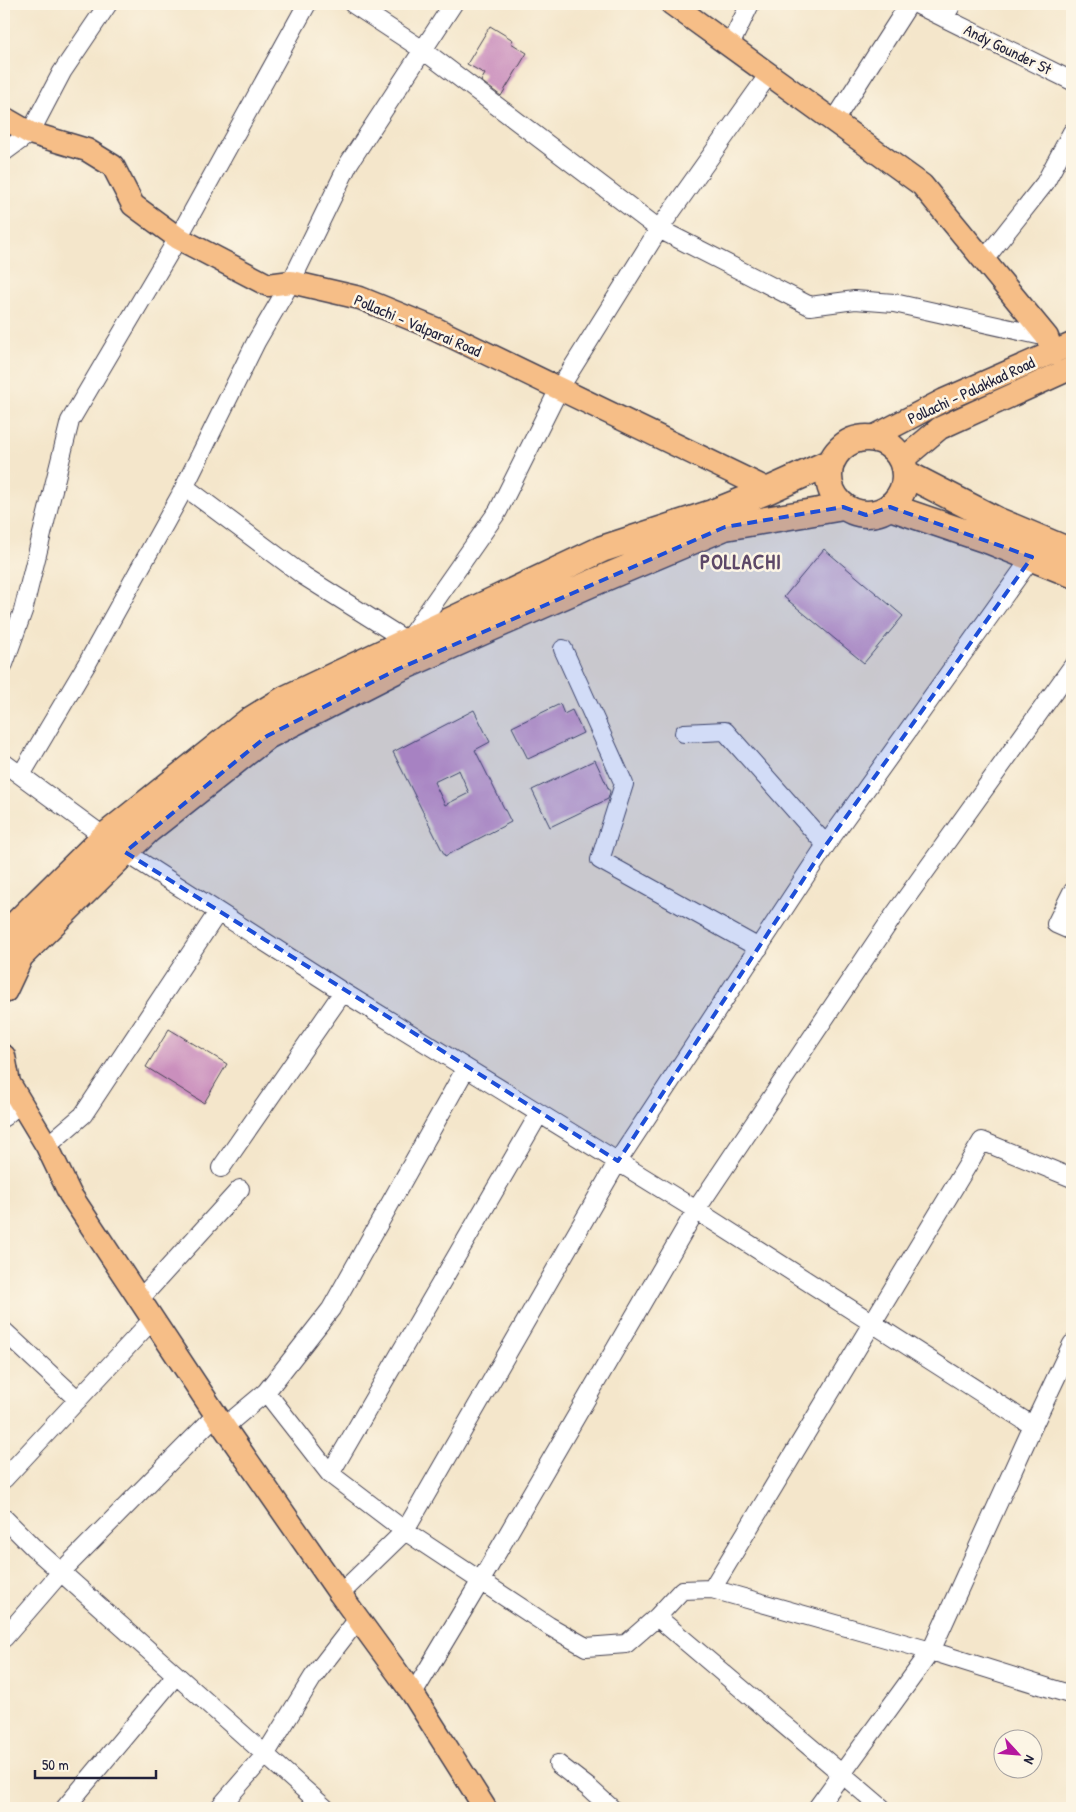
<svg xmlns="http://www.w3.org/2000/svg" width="1076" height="1812" font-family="'Patrick Hand',sans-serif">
<rect width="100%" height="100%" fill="#fcf5e5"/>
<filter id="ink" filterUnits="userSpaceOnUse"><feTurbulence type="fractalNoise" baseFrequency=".02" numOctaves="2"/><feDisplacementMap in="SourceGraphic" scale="10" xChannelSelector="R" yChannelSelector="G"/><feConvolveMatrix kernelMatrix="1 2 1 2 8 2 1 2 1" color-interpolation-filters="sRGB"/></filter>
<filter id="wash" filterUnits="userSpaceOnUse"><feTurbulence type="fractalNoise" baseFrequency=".0096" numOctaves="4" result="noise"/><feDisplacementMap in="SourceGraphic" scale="20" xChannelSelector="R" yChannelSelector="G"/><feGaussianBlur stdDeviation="1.12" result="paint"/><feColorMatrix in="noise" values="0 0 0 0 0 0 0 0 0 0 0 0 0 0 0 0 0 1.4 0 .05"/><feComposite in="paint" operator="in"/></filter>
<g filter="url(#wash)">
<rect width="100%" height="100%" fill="#f4e6cb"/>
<g id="blocks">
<!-- building -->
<path fill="#ca8fbd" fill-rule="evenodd" d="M490 26 513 40 511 43 527 53 501 96 481 81 485 74 467 64Z
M824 549 903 616 864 663 784 597Z
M560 704 564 714 572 710 583 733 528 759 512 727Z
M474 710 490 742 475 750 511 822 445 856 393 752ZM459 770 469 793 445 805 434 782Z
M595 760 610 792 608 799 550 827 532 790Z
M169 1029 227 1064 204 1103 146 1067Z"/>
</g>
</g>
<g filter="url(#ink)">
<use href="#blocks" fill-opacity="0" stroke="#423f51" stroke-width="1"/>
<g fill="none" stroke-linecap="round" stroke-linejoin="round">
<!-- minor casing -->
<g stroke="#423f51" stroke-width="20">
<path id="minor" d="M353 4 423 50 659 229 810 306 855 300 894 303 1047 337
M916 4 1072 81
M944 18 952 4
M730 45 750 4
M834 121 909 4
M4 152 30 133 62 72 108 4
M984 260 1045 183 1072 132
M185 487 304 576 407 641 498 511 559 389 659 229 769 74
M563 649 624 784 600 860 759 948
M4 664 23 611 70 421 178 238 307 4
M684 733 725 731 826 845
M4 763 125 852 343 992 696 1210 1033 1426
M21 775 88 662 180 496 256 342 291 282 349 163 453 4
M1072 892 1056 924 1072 931
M4 1117 21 1102
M47 1146 83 1115 218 912
M221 1168 343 992
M140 1299 240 1189
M4 1331 78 1400
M266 1392 330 1474 405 1531 549 1626 586 1647 626 1644 657 1617 682 1590 712 1589 931 1651 1072 1695
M224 1427 266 1392 331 1309 466 1068
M330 1474 539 1114
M4 1479 153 1319
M4 1518 33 1547 325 1808
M712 1589 982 1141 1072 1178
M340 1594 405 1531 618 1161 826 845 1032 557
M657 1617 882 1808
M4 1638 61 1572 216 1415
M413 1694 480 1582 696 1210 894 915 1072 667
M558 1764 589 1788 611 1808
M65 1808 176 1675
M219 1808 265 1755 313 1677 358 1619
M817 1808 931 1651 1033 1426 1072 1344"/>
</g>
<!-- major casing -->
<g stroke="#423f51" stroke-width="25">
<path id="major" d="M672 4 922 185 1047 337 1053 353
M4 118 30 133 87 150 113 166 133 205 178 238 268 285 291 282 360 298 436 329 769 490
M871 438 944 400 1072 344
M902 460 940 428 1072 368
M4 1056 9 1083 47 1146 70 1194 224 1427 340 1594 413 1694 485 1808"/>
</g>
<!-- highway casing -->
<g stroke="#423f51" stroke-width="29">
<path id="highway" d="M829 476a38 38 0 1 1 76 0a38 38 0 1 1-76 0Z
M905 473 996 520 1072 552
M890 507 990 541 1072 574
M4 936 104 837 249 721 285 699 602 549 712 513 769 490 831 462
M4 990 20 956 125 852 148 830 267 736 398 669 590 584 725 527 843 507"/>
</g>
<!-- minor -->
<use href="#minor" stroke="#fff" stroke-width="18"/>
<!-- major -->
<use href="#major" stroke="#f6be87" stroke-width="22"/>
<!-- highway -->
<use href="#highway" stroke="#f6be87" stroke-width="26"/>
</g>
</g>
<!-- marked area -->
<path fill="#1d4ed8" fill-opacity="0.2" stroke="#1d4ed8" stroke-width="4" stroke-dasharray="10 6" stroke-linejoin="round" d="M843 507 866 515 890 507 1032 557 826 845 618 1161 125 852 267 736 398 669 725 527Z"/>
<g text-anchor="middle" stroke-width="5" stroke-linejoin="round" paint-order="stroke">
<!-- street labels -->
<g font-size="16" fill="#22223b" stroke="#fcf5e5">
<text transform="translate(1008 49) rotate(26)" y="6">Andy Gounder St</text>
<text transform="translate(418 325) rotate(23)" y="6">Pollachi - Valparai Road</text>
<text transform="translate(971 390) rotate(-25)" y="6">Pollachi - Palakkad Road</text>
</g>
<!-- district labels -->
<g font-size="21" font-weight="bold" letter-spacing="1" fill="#5d4868" stroke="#fcf5e5">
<text x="741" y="569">POLLACHI</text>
</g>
</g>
<!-- margin -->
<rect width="1076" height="1812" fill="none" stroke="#fcf5e5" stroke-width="20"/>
<!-- north arrow -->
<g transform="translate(1018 1754) rotate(116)"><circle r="24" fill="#fcf5e5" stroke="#a5a1a1"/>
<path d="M0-4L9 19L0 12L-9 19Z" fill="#b5179e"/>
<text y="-8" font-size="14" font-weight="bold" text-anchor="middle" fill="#22223b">N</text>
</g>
<!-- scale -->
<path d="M35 1770v8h121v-8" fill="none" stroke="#22223b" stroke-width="2.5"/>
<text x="42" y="1770" font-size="15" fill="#22223b" stroke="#fcf5e5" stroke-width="4" paint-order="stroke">50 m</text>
</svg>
